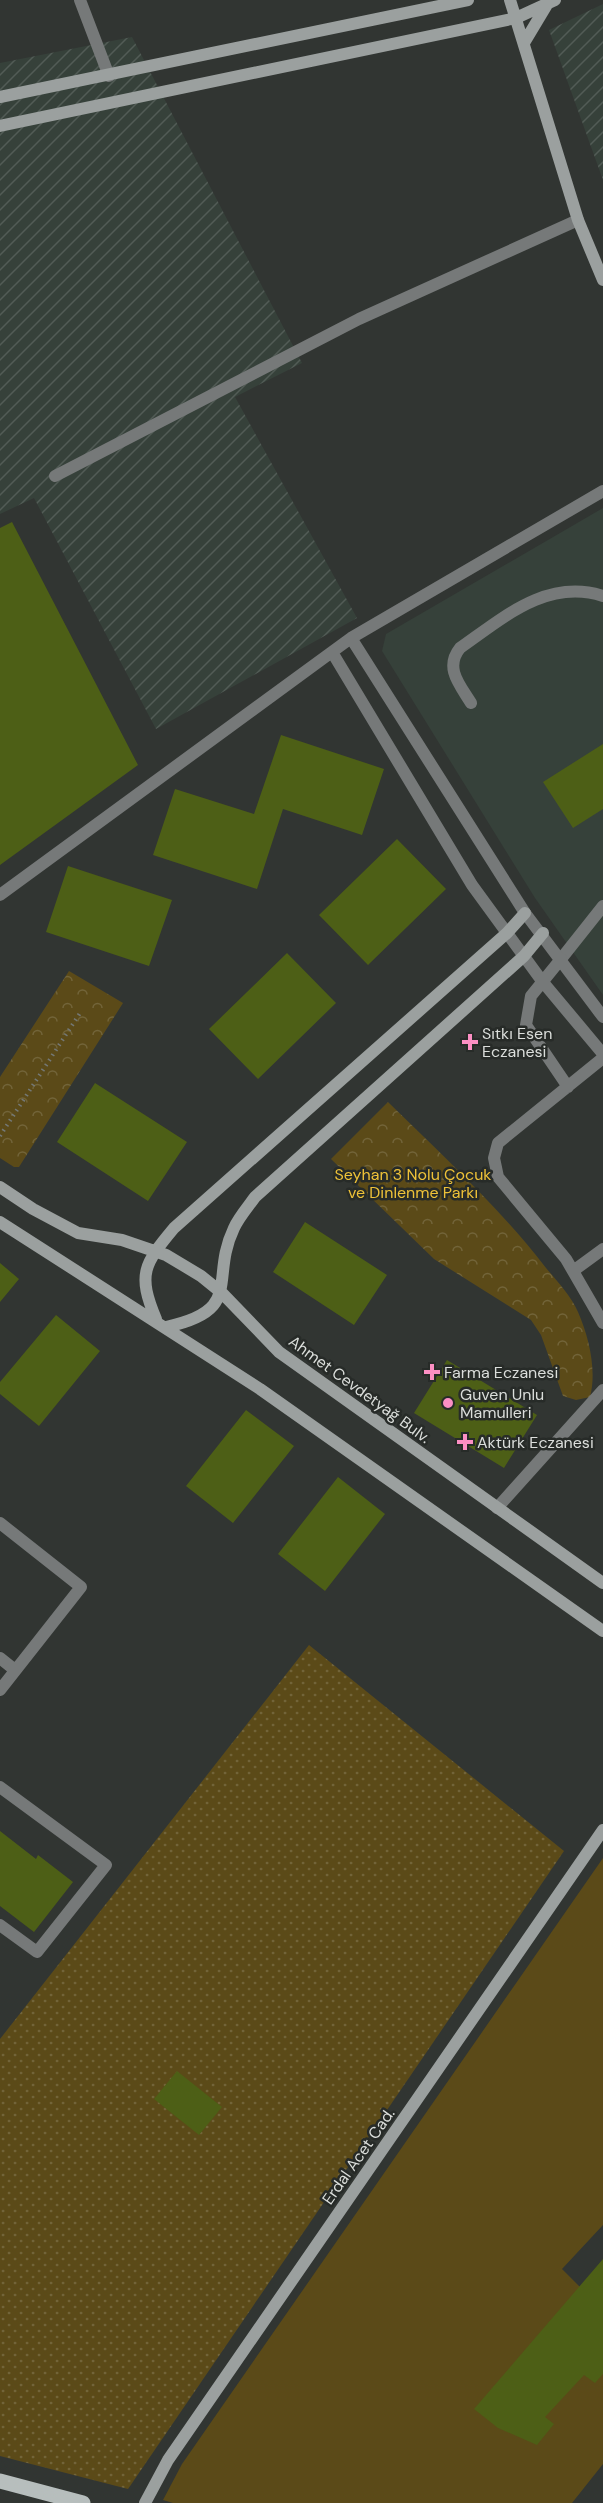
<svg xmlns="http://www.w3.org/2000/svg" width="603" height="2503" font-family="'DM Sans',sans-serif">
<defs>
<pattern id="industrial-furrows" width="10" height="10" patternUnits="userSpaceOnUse" patternTransform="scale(1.5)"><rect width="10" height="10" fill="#36413a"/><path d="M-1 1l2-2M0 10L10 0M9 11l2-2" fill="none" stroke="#525c56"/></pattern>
<pattern id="park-crowns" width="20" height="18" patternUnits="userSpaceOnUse" patternTransform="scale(1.5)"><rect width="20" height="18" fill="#5b4a18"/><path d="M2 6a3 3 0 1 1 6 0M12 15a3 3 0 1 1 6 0" fill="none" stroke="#726439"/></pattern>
<pattern id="garden-dots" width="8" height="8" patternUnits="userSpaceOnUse" patternTransform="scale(1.5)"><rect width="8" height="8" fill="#5b4a18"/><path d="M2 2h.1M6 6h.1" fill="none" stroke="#726439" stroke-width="1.8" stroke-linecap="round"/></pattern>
</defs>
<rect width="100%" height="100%" fill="#313532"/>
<!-- built -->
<path fill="#36413a" d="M603 508V995L535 898 382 651 386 634Z"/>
<!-- industrial -->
<path fill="url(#industrial-furrows)" d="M603 4V180L549 30Z
M132 37 302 363 235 397 357 618 156 729 34 498 0 514V63Z"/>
<!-- grass -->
<path fill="#5b4a18" d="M603 1858V2225L562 2269 603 2310V2464L572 2503H173L163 2500 182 2464Z"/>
<!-- park -->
<path fill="url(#park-crowns)" d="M69 971 123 1003 19 1167H14L0 1158V1077Z
M388 1102C442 1155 499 1207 546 1268 557 1281 571 1296 578 1312 589 1337 597 1371 590 1397L576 1400 563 1396 541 1335 531 1320 434 1259 331 1159Z"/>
<!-- garden -->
<path fill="url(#garden-dots)" d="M309 1645 564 1851 128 2489 0 2456V2039Z"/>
<!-- building -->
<path fill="#4d5f16" d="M12 522 138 765 0 865V528Z
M281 735 384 769 362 835 283 809 257 889 153 855 175 789 254 814Z
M603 744V809L573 828 543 782Z
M397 839 446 889 368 965 319 915Z
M68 866 172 900 149 966 46 932Z
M287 953 336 1003 258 1079 209 1029Z
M95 1083 187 1142 148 1201 57 1142Z
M305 1222 387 1275 354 1325 273 1272Z
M0 1263 19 1279 0 1302Z
M56 1315 100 1351 39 1426 0 1394V1382Z
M447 1360 537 1415 504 1468 414 1413Z
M246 1410 294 1446 233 1523 186 1486Z
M338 1477 385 1514 325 1591 278 1554Z
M0 1831 36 1859 38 1855 73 1882 34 1932 0 1906Z
M177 2071 222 2107 199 2135 154 2099Z
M603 2259V2374L595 2383 584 2375 545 2417 554 2424 537 2445 498 2428 474 2409Z"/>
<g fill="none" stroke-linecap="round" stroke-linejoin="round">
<!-- path -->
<path stroke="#747875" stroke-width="4" stroke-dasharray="1.5 4.5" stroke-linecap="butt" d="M0 1136 80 1013"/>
<!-- lane -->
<path stroke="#767979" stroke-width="12" d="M471 703C460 685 444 668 460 648 503 618 547 578 603 596
M561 959 603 906"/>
<!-- street -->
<path stroke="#767979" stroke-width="12" d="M80 0 109 76
M55 476 359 319 578 220
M351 638 525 913 603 1017
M332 652 472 885 542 981 603 1054
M0 895 351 638 603 491
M561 959 531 996 526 1025 568 1087
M603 1058 498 1143 494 1158 498 1177 566 1259 603 1323
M573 1271 603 1249
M497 1508 603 1390
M0 1523 81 1587 0 1690
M0 1658 15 1670
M0 1787 106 1865 37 1952 0 1925"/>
<!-- secondary -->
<path stroke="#9ba09f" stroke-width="12" d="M510 0 578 220 603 280
M524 43 548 3
M0 97 468 0
M0 126 516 18 555 0
M0 1187 33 1209 78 1233 122 1240 166 1255 201 1276 222 1293 279 1352 603 1583
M0 1222 260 1389 603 1631
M156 1319C137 1274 144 1264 174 1228L507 933 525 913
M166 1327C245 1310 209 1280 234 1228 239 1217 248 1207 255 1197L524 956 543 933
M145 2503 168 2460 603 1830"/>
<!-- primary -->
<path stroke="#b7bebd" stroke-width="15" d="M0 2481 83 2503"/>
</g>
<!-- markers -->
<g fill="#fc8fc3" stroke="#272b28" stroke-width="2">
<path d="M467 1033h6v6h6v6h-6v6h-6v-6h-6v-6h6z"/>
<path d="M429 1363h6v6h6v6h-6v6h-6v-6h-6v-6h6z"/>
<circle cx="448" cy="1403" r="6"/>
<path d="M462 1433h6v6h6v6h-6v6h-6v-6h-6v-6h6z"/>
</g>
<g text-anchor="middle" stroke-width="5" stroke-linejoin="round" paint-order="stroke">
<!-- poi labels -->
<g font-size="16" fill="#dbdedb" stroke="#272b28" text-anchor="start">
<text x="482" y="1039">Sıtkı Esen<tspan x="482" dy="18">Eczanesi</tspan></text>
<text x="444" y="1378">Farma Eczanesi</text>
<text x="460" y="1400">Guven Unlu<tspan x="460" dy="18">Mamulleri</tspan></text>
<text x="477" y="1448">Aktürk Eczanesi</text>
</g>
<!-- park labels -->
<g font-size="16" fill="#eec238" stroke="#272b28">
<text x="413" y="1180">Seyhan 3 Nolu Çocuk<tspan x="413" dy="18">ve Dinlenme Parkı</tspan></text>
</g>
<!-- street labels -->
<g font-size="16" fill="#dbdedb" stroke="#272b28">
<text transform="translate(360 1389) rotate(36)" y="6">Ahmet Cevdetyağ Bulv.</text>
<text transform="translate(358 2156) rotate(-55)" y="6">Erdal Acet Cad.</text>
</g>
</g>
</svg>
